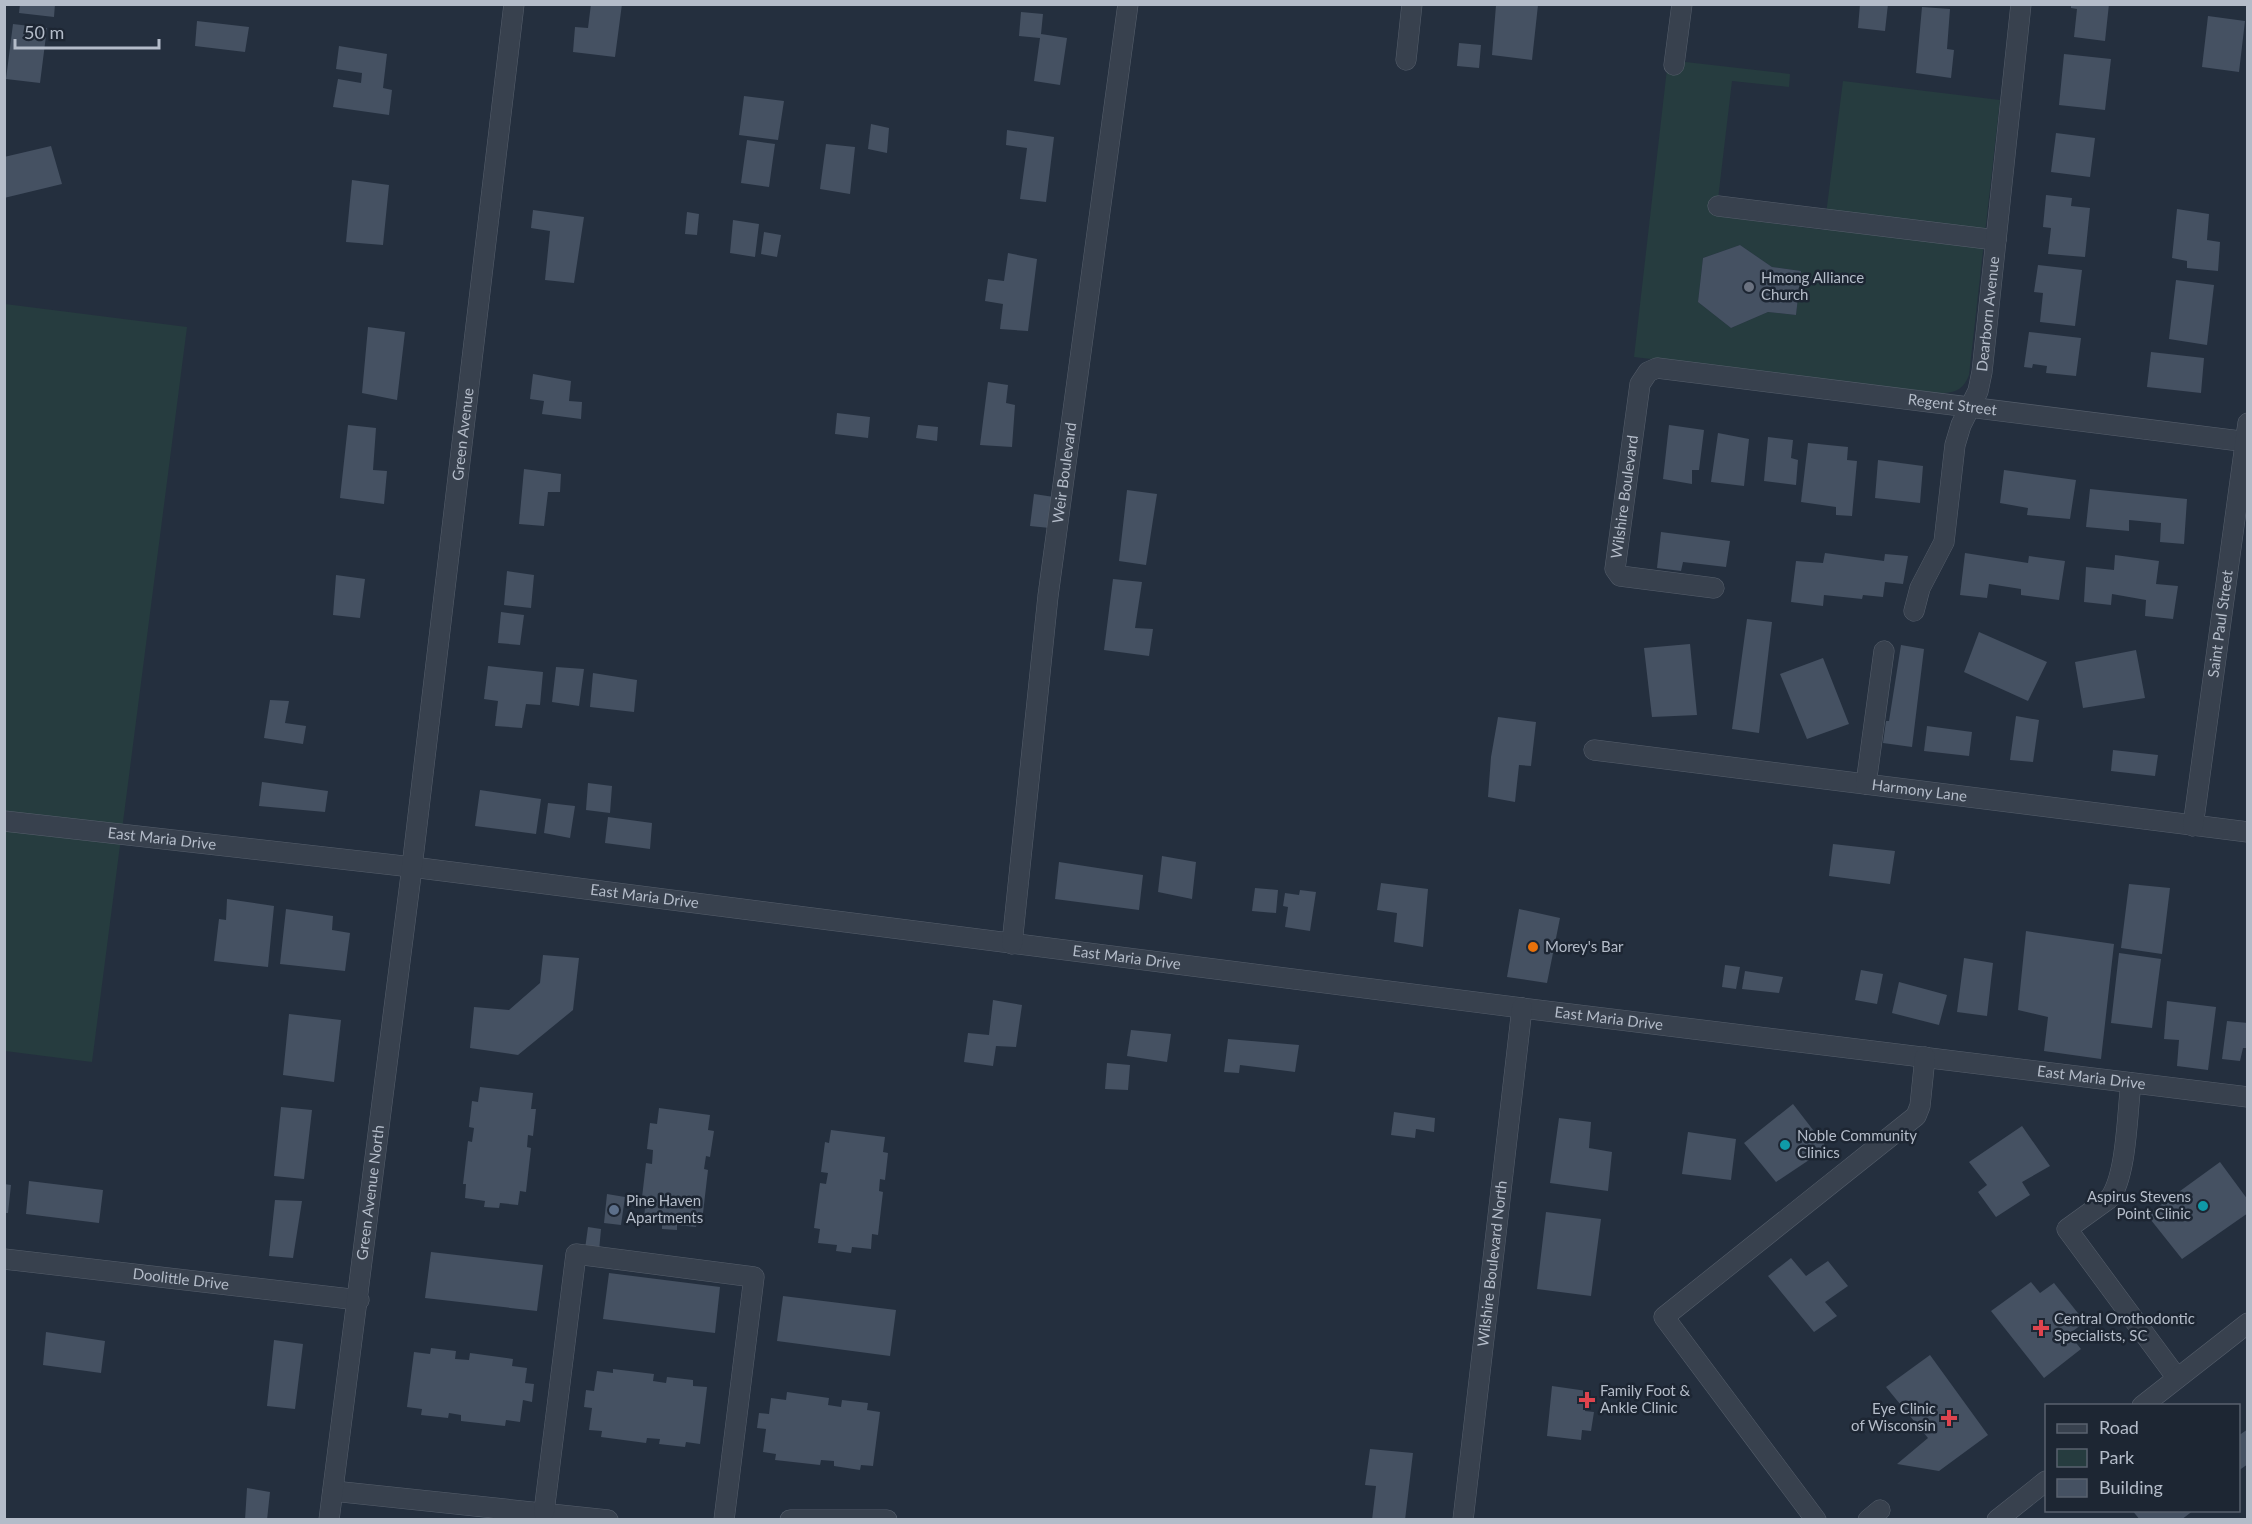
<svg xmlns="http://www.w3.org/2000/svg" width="2252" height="1524" font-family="Lato,sans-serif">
<rect width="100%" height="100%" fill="#242f3e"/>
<!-- green -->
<path fill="#263c3f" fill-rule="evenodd" d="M1668 60 1790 74 1789 87 1732 81 1716 216 1824 230 1843 81 2000 100 1969 375C1964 389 1954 394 1940 393L1634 357ZM1740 245 1772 267 1801 271 1796 315 1768 312 1731 328 1698 302 1703 258Z
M5 304 187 327 92 1062 5 1051Z"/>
<!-- building -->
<path fill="#455162" d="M20 4H55L54 17 19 13Z
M591 4H622L615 57 573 52 575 27 588 28Z
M1860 4H1888L1885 31 1858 28Z
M2071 4H2109L2105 41 2074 37 2077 9 2071 8Z
M1496 5H1538L1532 60 1492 55Z
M1922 7 1950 9 1947 49 1954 50 1951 78 1916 73Z
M1021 12 1043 14 1041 34 1067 38 1060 85 1034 81 1040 38 1019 36Z
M2208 16 2245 21 2239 72 2202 67Z
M197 21 249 27 245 52 195 46Z
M13 24 47 28 40 83 6 79Z
M1459 43 1481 45 1479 68 1457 66Z
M339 46 387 54 383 88 392 90 389 115 333 107 338 79 361 83 362 73 336 69Z
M2064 54 2111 59 2105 110 2059 105Z
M744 96 784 101 778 140 739 135Z
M871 124 889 128 887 153 868 149Z
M1007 130 1054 137 1046 202 1020 199 1027 148 1006 145Z
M2056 133 2095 138 2090 177 2051 172Z
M747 140 775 144 769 187 741 183Z
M826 144 855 147 850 194 820 189Z
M51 146 62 184 4 198V157Z
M352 180 389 185 383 245 346 242Z
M2046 195 2072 198 2071 206 2090 208 2085 257 2048 254 2051 228 2043 227Z
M2177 209 2209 214 2207 240 2220 242 2218 271 2187 268V261L2172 258Z
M533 210 584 217 574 283 545 280 550 231 531 228Z
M687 212 699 214 697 235 685 234Z
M733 220 759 224 755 257 730 253Z
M764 232 781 235 777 257 761 254Z
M1740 245 1772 267 1801 271 1796 315 1768 312 1731 328 1698 302 1703 258Z
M1008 253 1037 259 1028 331 1000 329 1003 304 985 301 988 279 1004 281Z
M2038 265 2082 270 2075 326 2040 322 2043 293 2034 292Z
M2176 280 2214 285 2207 345 2169 339Z
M368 327 405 332 397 400 362 393Z
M2029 332 2081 338 2076 376 2046 373 2047 366 2033 364 2032 368 2024 367Z
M2151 352 2204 358 2201 393 2147 387Z
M533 374 571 381 569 401 582 402 581 419 542 414 544 401 530 399Z
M988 382 1008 385 1006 403 1015 405 1012 447 980 445Z
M837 413 870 417 868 438 835 434Z
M348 425 376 428 373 470 387 471 384 504 340 498Z
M918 425 938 427 937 441 916 438Z
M1669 425 1704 430 1699 470H1692V484L1663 479Z
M1718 433 1749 439 1744 486 1711 482Z
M1768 437 1793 440 1791 458 1798 460 1796 485 1764 481Z
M1808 443 1848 447 1847 460 1857 461 1852 516 1836 515V507L1801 502Z
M1878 460 1923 466 1920 503 1875 498Z
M524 469 561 474 560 492H548L544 526 519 524Z
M2004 470 2076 480 2070 519 2027 515 2028 508 2000 503Z
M2090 489 2187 499 2184 544 2160 542 2161 523 2129 520V531L2086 527Z
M1127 490 1157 494 1146 565 1119 561Z
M1034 494 1054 497 1050 528 1030 526Z
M1661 532 1730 541 1726 567 1683 562 1681 571 1657 568Z
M1825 553 1884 561 1885 554 1908 556 1903 584 1885 582 1883 597 1863 595 1862 599 1824 595 1823 606 1791 602 1796 561 1823 563Z
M1965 553 2028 563 2029 556 2065 561 2059 600 2021 595V589L1989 584 1987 598 1960 595Z
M2115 555 2159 561 2156 584 2178 586 2173 619 2145 616 2146 600 2112 594 2111 605 2084 602 2086 567 2114 570Z
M507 571 534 575 531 608 504 605Z
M336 575 365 579 360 618 333 615Z
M1113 579 1142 582 1135 628 1153 629 1149 656 1104 650Z
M501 612 524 615 520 645 498 643Z
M1747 619 1772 622 1759 733 1732 729Z
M1979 632 2047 662 2028 701 1964 672Z
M1690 644 1697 715 1652 717 1644 648Z
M1901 645 1924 649 1912 747 1883 743 1886 721H1889Z
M2136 650 2145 698 2083 708 2075 662Z
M1823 658 1849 724 1807 739 1780 674Z
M488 666 543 672 540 705 526 704 522 728 495 726 498 701 484 699Z
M556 667 584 669 579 706 552 702Z
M593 673 637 680 634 712 590 707Z
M270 700 289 701 285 723 306 726 303 744 264 738Z
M2016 716 2039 720 2033 762 2010 760Z
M1498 717 1536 722 1531 766 1519 765 1515 802 1488 797 1491 757Z
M1927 726 1972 732 1969 756 1924 751Z
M2113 750 2158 755 2155 776 2111 771Z
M262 782 328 791 325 812 259 806Z
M588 783 612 786 610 813 586 810Z
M480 790 541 799 536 834 475 826Z
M548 803 575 806 570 838 544 833Z
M608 817 652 823 650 849 605 843Z
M1833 844 1895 851 1890 884 1829 876Z
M1162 856 1196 862 1192 899 1158 892Z
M1059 862 1143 875 1139 910 1055 899Z
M1381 883 1428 889 1423 947 1394 942 1397 913 1377 910Z
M2129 884 2170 888 2162 954 2121 948Z
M1255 888 1278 890 1276 913 1252 911Z
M1300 890 1316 892 1310 931 1285 927 1288 907 1283 906 1285 893 1299 895Z
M227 899 274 906 268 967 214 961 219 919 226 920Z
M286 909 333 916 332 930 350 933 345 971 280 964Z
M1519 909 1560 918 1547 983 1507 977Z
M2026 931 2114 944 2101 1059 2044 1051 2048 1017 2018 1010Z
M2119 953 2161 959 2152 1028 2111 1023Z
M543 955 579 958 573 1010 518 1055 470 1048 474 1007 509 1010 540 983Z
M1964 958 1993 963 1987 1016 1957 1012Z
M1725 965 1740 967 1736 989 1722 987Z
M1861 970 1883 974 1877 1004 1855 1000Z
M1745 971 1783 977 1779 993 1742 989Z
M1899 982 1947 995 1939 1025 1892 1013Z
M993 1000 1022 1005 1016 1047 996 1046 993 1066 964 1062 968 1033 989 1035Z
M2167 1001 2216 1007 2208 1070 2177 1066 2179 1040 2164 1039Z
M289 1014 341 1020 334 1082 283 1075Z
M2227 1021 2248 1023V1048H2243L2240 1061 2222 1059Z
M1131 1030 1171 1034 1167 1062 1127 1056Z
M1228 1039 1299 1045 1295 1072 1240 1065 1239 1073 1224 1072Z
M1107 1063 1130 1065 1128 1090 1105 1089Z
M480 1087 533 1093 531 1109H536L533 1136 528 1135 527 1147 531 1148 526 1192 520 1191 518 1205 500 1203 499 1208 484 1207 485 1201 465 1198 466 1184H463L468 1141 472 1142 474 1128 469 1127 472 1101 478 1102Z
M1793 1104 1827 1148 1776 1182 1744 1143Z
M281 1107 312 1110 304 1179 274 1176Z
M659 1108 710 1115 708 1130 714 1131 710 1157 706 1156 704 1169 708 1170 703 1213 698 1212 696 1227 677 1225V1230L662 1229V1223L644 1221 645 1206H641L646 1163 652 1164 653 1150 647 1149 650 1123 657 1124Z
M1394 1112 1435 1118 1434 1132 1416 1129 1415 1138 1391 1135Z
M1559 1118 1591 1122 1589 1148 1612 1152 1608 1191 1550 1183Z
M2022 1126 2050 1166 2022 1182 2030 1195 1996 1217 1978 1192 1987 1185 1969 1162Z
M831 1130 885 1137 883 1152 888 1153 885 1180 880 1179 879 1191 883 1192 878 1235 872 1234 871 1249 852 1247 851 1253 836 1251 837 1245 818 1243 820 1229 814 1228 820 1183 826 1184 828 1173 821 1172 825 1142 829 1143Z
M1688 1132 1736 1139 1731 1180 1682 1174Z
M2220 1162 2248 1200V1213L2182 1259 2147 1215Z
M29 1181 103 1190 99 1223 26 1214Z
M4 1184 11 1185 8 1213H4Z
M607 1194 625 1197 621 1225 604 1223Z
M275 1200 302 1201 293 1258 269 1256Z
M1546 1212 1601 1219 1591 1296 1537 1289Z
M588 1227 601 1229 599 1251 585 1249Z
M431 1252 543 1265 537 1311 425 1298Z
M1791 1258 1806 1276 1828 1261 1848 1286 1825 1302 1837 1316 1814 1332 1768 1276Z
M609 1273 720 1287 715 1333 603 1319Z
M2031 1282 2040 1293 2054 1283 2085 1322 2069 1334 2081 1349 2044 1378 1991 1311Z
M783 1296 896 1310 890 1356 777 1341Z
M46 1332 105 1341 101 1373 43 1365Z
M274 1340 303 1344 295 1409 267 1406Z
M431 1348 456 1351 455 1359 469 1360 470 1353 513 1359 512 1366 527 1368 525 1383 534 1384 532 1402 523 1400 520 1422 506 1420 505 1426 461 1421V1415L449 1413 448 1418 421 1415 422 1409 407 1407 414 1352 430 1354Z
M1930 1355 1988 1435 1939 1471 1897 1464 1928 1438 1886 1387Z
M613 1369 654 1374 653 1381 666 1383 667 1377 693 1380V1386L707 1387 700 1444 686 1442 685 1447 659 1444 660 1439 647 1438 646 1443 601 1437 602 1431 589 1430 592 1408 584 1407 586 1390 594 1391 597 1371 613 1373Z
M1552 1386 1587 1391 1585 1411 1594 1412 1591 1431 1582 1430 1581 1440 1547 1436Z
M787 1392 829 1398 828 1405 841 1407 842 1400 868 1403 867 1410 880 1412 873 1466 861 1465 860 1470 834 1466V1461L821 1460 820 1465 775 1460 776 1454 763 1452 766 1429 757 1428 759 1413 769 1414 771 1398 786 1400Z
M2248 1429V1464L2238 1471V1436Z
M1370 1449 1413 1453 1405 1520H1372L1376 1486 1365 1485Z
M247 1488 270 1492 267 1520H245Z
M2132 1510H2194L2181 1520H2140Z"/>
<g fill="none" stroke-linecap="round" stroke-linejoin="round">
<!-- minor casing -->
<g stroke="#565f6c" stroke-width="21">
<g id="minor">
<path d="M1406 60 1412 4"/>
<path d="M1674 65 1682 4"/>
<path d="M1718 206 1996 240"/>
<path id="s1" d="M1714 588 1620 576 1615 569 1640 384 1648 372 1657 368 2248 442"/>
<path id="s2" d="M1914 611 1920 588 1944 542 1955 445 1961 425 1978 391 1982 372 2021 4"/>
<path id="s3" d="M1594 750 2248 832"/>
<path d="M1866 784 1884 651"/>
<path id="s4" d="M4 821 412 867 1522 1008 2248 1097"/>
<path id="s5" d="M2193 826 2248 423"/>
<path id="s6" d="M1012 944 1048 596 1128 4"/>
<path d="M2131 1083C2127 1113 2127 1174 2110 1198L2067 1229 2177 1378"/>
<path id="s7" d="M4 1259 359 1300"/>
<path d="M2142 1406 2248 1323"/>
<path d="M333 1491 608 1520"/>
<path d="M544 1512 576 1254 754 1277 724 1520"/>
<path id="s8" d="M329 1520 412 867 514 4"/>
<path d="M790 1520H887"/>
<path id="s9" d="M1463 1520 1522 1008"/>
<path d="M1816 1520 1664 1317 1916 1116 1920 1106 1925 1057"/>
<path d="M1868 1520 1880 1510"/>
<path d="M1997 1520 2046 1481"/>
</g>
</g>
<!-- minor -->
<use href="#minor" stroke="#38414e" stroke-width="20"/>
</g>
<!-- markers -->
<circle fill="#6b7280" stroke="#1d2633" stroke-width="2" cx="1749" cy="287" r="6"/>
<circle fill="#e8710a" stroke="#1d2633" stroke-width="2" cx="1533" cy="947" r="6"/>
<g fill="#0f9aa8" stroke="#1d2633" stroke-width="2">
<circle cx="1785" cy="1145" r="6"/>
<circle cx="2203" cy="1206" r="6"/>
</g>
<circle fill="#5c6f8a" stroke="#1d2633" stroke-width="2" cx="614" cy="1210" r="6"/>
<g fill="#e0444e" stroke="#1d2633" stroke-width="2">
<path d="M2038 1319h6v6h6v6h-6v6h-6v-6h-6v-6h6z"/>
<path d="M1584 1391h6v6h6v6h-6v6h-6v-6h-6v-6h6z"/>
<path d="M1946 1409h6v6h6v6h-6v6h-6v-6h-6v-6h6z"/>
</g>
<g text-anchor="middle" stroke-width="5" stroke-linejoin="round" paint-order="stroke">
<!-- poi labels -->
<g font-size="15" fill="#b4bcc9" stroke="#1d2633" text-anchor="start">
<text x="1761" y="283">Hmong Alliance<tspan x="1761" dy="17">Church</tspan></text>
<text x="1545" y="952">Morey's Bar</text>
<text x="1797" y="1141">Noble Community<tspan x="1797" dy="17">Clinics</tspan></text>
<text x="2191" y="1202" text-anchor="end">Aspirus Stevens<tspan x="2191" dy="17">Point Clinic</tspan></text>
<text x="626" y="1206">Pine Haven<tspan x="626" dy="17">Apartments</tspan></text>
<text x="2054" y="1324">Central Orothodontic<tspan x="2054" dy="17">Specialists, SC</tspan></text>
<text x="1600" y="1396">Family Foot &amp;<tspan x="1600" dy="17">Ankle Clinic</tspan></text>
<text x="1936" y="1414" text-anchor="end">Eye Clinic<tspan x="1936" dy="17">of Wisconsin</tspan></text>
</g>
<!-- street labels -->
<g font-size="15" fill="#b4bcc9" stroke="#1d2633">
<text dy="5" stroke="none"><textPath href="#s2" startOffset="310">Dearborn Avenue</textPath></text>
<text dy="5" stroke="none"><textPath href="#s1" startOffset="612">Regent Street</textPath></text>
<text dy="5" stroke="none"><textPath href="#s8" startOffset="1094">Green Avenue</textPath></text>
<text dy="5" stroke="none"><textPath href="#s6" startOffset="474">Weir Boulevard</textPath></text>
<text dy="5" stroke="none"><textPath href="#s1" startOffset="176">Wilshire Boulevard</textPath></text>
<text dy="5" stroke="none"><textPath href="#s5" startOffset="204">Saint Paul Street</textPath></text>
<text dy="5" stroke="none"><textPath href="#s3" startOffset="328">Harmony Lane</textPath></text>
<text dy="5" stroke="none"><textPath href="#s4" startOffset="159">East Maria Drive</textPath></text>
<text dy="5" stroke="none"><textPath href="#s4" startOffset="645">East Maria Drive</textPath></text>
<text dy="5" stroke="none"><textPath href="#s4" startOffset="1131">East Maria Drive</textPath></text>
<text dy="5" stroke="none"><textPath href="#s4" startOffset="1617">East Maria Drive</textPath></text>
<text dy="5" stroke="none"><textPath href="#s4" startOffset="2103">East Maria Drive</textPath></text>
<text dy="5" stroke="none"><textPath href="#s8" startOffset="330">Green Avenue North</textPath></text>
<text dy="5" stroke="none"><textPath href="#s9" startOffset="258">Wilshire Boulevard North</textPath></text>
<text dy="5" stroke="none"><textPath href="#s7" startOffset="178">Doolittle Drive</textPath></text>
</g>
</g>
<!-- border -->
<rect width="2252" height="1524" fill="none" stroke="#b4bcc9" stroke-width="12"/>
<!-- legend -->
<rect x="2045" y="1404" width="195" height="108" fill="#1d2633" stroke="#59626f" stroke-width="1.5"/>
<rect x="2057" y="1424" width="30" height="9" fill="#38414e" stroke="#59626f" stroke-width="1.5"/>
<text x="2099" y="1434" font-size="18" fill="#b4bcc9">Road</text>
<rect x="2057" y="1449" width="30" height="18" fill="#263c3f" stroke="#59626f" stroke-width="1.5"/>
<text x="2099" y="1464" font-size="18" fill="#b4bcc9">Park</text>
<rect x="2057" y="1479" width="30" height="18" fill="#455162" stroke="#59626f" stroke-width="1.5"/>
<text x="2099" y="1494" font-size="18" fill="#b4bcc9">Building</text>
<!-- scale -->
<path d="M15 39v9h144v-9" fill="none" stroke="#b4bcc9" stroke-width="3"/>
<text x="24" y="39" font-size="18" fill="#b4bcc9" stroke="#1d2633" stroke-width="4.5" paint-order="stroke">50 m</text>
</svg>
